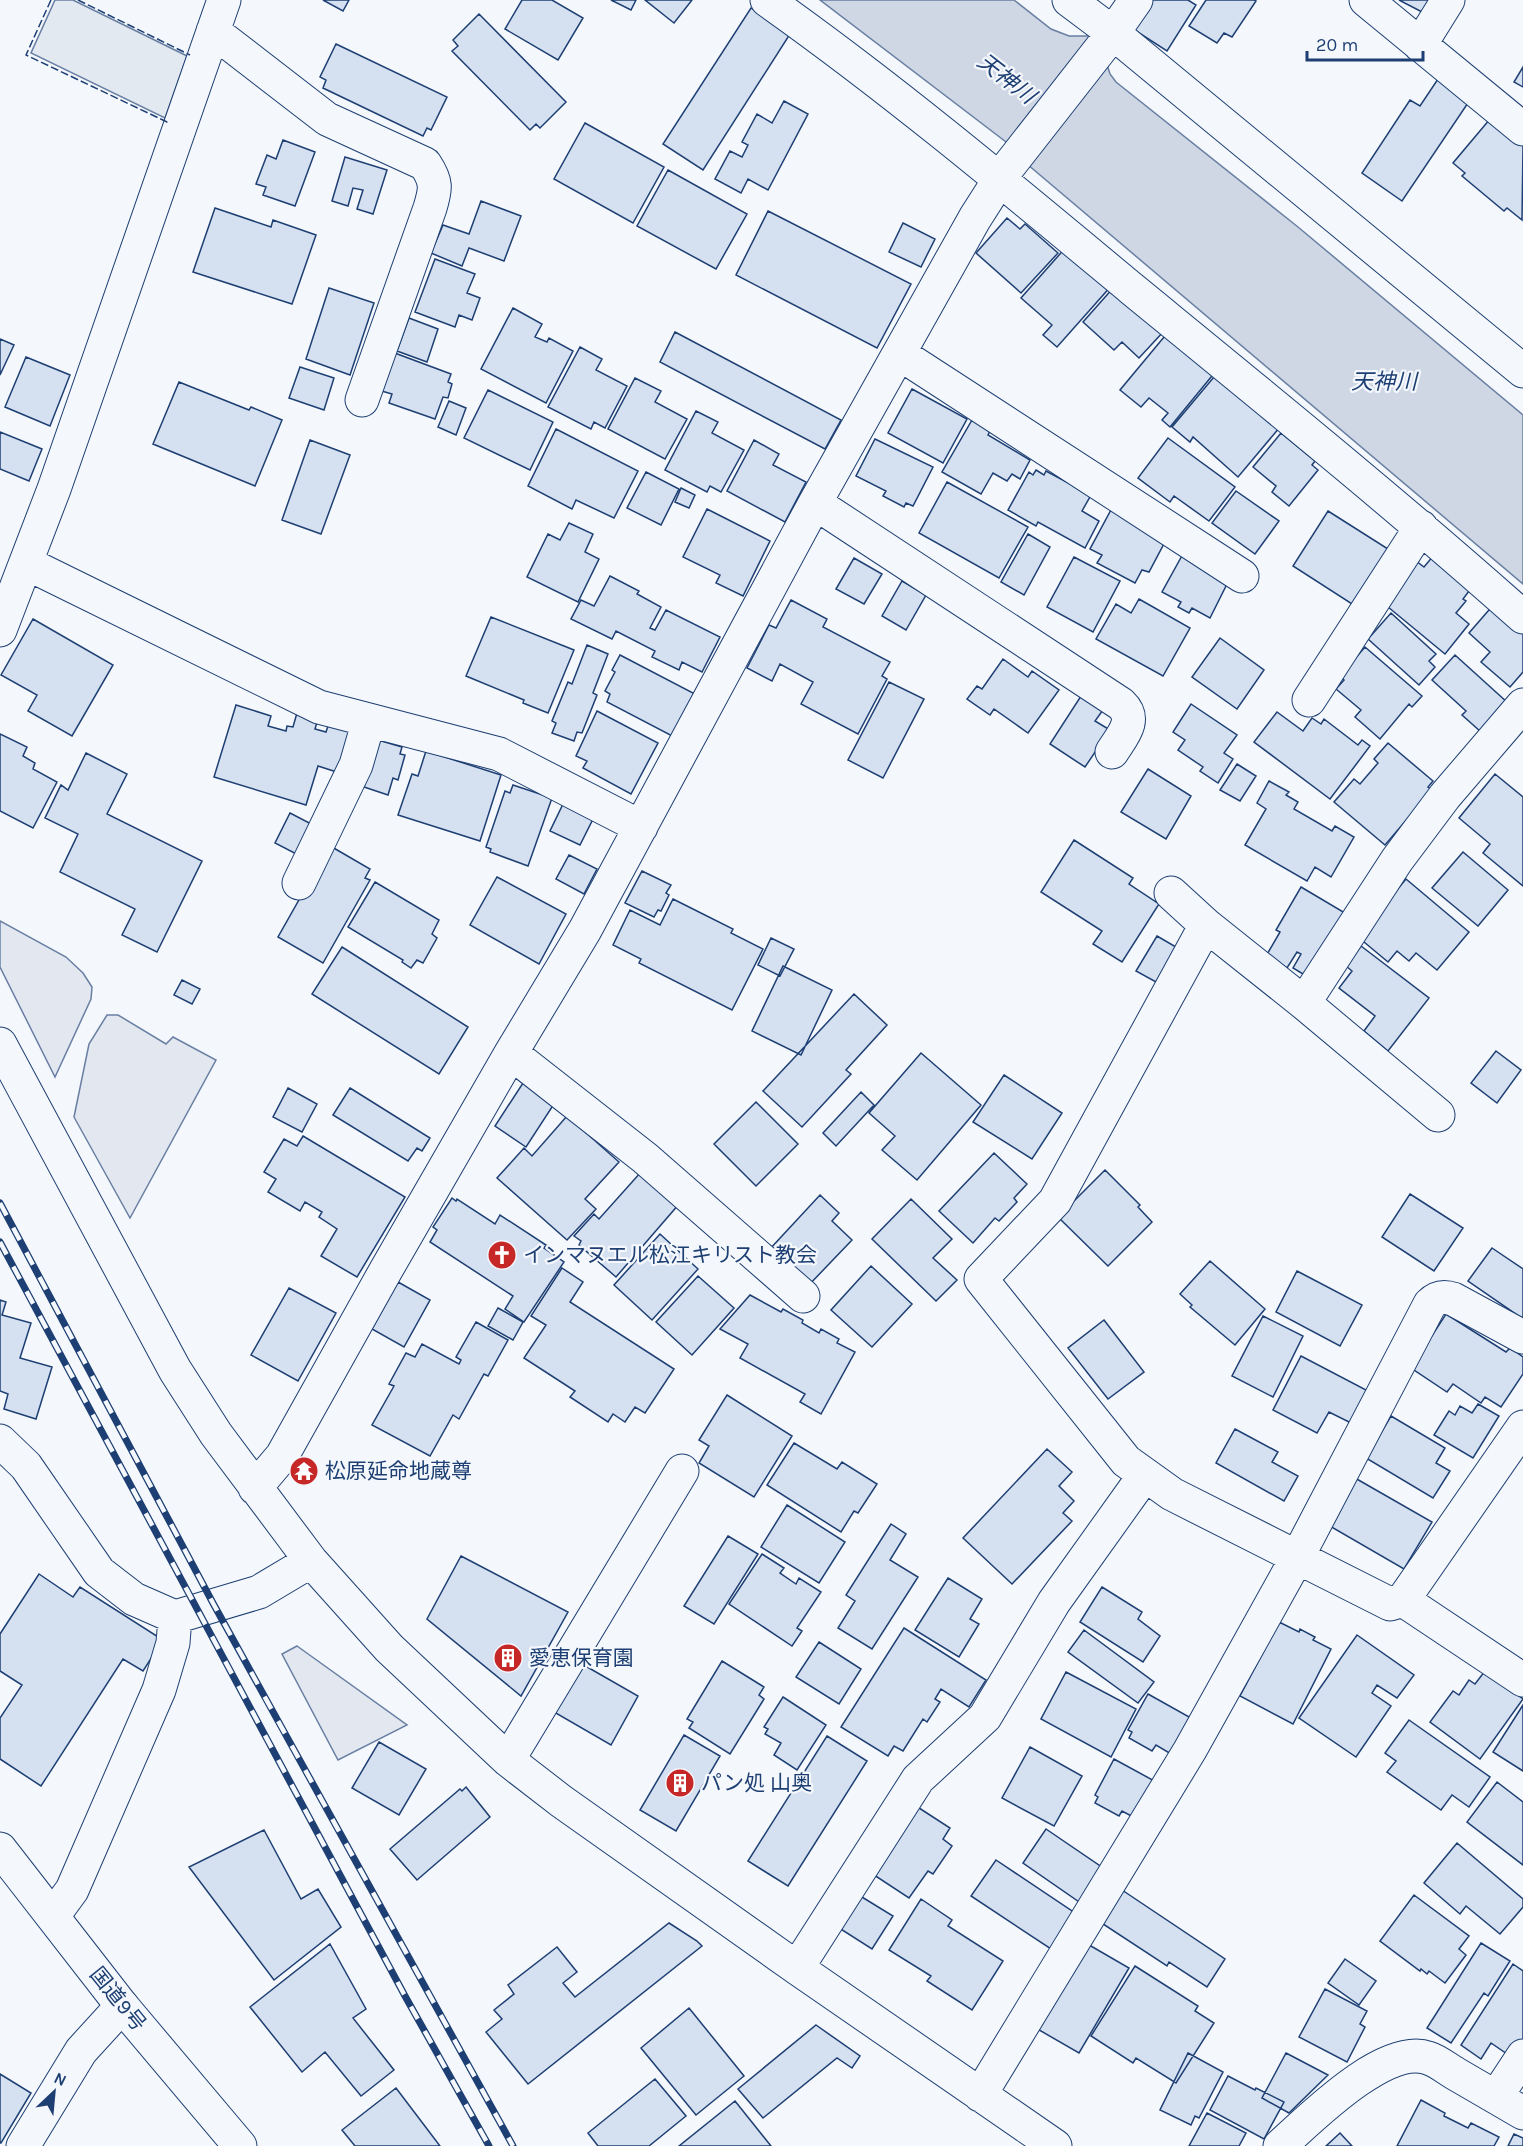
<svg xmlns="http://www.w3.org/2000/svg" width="1523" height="2146" font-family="Karla,'Noto Sans JP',sans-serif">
<rect width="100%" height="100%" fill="#f4f7fb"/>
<!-- green -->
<path fill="#e3e9f0" stroke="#687fa3" stroke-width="1.5" d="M55 0H73L187 56 165 118 31 53Z"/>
<!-- parking -->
<path fill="#e3e8f0" stroke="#687fa3" stroke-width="1.5" d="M0 921 66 957 83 973 92 987 91 999 55 1077 0 967Z
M107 1015H118L166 1044 173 1037 216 1060 130 1218 74 1117 89 1044Z
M297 1646 407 1725 338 1760 282 1654Z"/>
<!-- water -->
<path fill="#cfd7e4" stroke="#687fa3" stroke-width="1.5" d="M820 0H1014L1051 29 1069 36H1090L1105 58 1110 74 1116 82 1298 227 1523 415V584L1027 164 1010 145Z"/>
<!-- building -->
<path fill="#d5e0f0" stroke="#1d3f73" stroke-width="1.5" d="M323 0H349L343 11Z
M522 0H552L583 18 558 60 505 29Z
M611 0H636L631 10Z
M645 0H692L674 23Z
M1152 0H1188L1196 5 1167 51 1133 29Z
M1206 0H1254L1256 1 1232 37 1224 33 1217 43 1189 26Z
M1399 0H1429L1422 12Z
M751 8 790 34 703 170 663 144Z
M479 14 566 102 540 128 536 124 530 130 452 51 458 46 453 40Z
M336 44 447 97 431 130 427 128 423 136 323 88 326 80 320 77Z
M1523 67V87L1514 82Z
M1438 79 1470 100 1402 201 1362 173 1410 100 1420 106Z
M784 101 808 114 768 190 748 179 741 193 715 179 730 151 742 157 748 145 742 142 757 114 772 123Z
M1490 119 1523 146 1522 220 1507 208 1504 211 1462 176 1465 173 1453 163Z
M585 123 664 167 633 223 554 179Z
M283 140 315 152 295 206 263 195 266 187 256 184 267 155 276 159Z
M345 157 387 170 373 214 357 209 363 190 353 188 348 206 332 201Z
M668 170 747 214 716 269 637 226Z
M481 201 521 216 504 261 469 248 462 266 431 253 443 225 469 234Z
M215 208 271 227 273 220 316 235 292 304 193 272Z
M768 211 911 284 877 348 736 275Z
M1007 218 1020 229 1025 224 1058 253 1021 293 976 253Z
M903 223 935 239 921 267 889 252Z
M1067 246 1112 285 1057 347 1043 335 1052 325 1021 298Z
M435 259 475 274 467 293 480 298 472 320 459 315 455 327 415 312Z
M1114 287 1164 331 1139 358 1122 342 1114 350 1083 322Z
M329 288 374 303 350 375 306 359Z
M513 308 542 324 535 337 547 342 549 338 573 351 546 403 481 369Z
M409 318 438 329 427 362 397 351Z
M1169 331 1216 371 1170 427 1162 420 1168 413 1149 398 1141 407 1120 390Z
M675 332 841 420 825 449 660 362Z
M0 339 14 345 0 375Z
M580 347 602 359 596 370 627 386 605 428 594 422 591 429 548 407Z
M392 352 451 374 448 382 452 384 448 398 443 397 435 419 389 403 392 394 378 390Z
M26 357 70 375 50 426 5 407Z
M300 367 334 378 324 410 289 398Z
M1219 371 1280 427 1238 477 1193 437 1190 442 1172 427Z
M635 378 661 391 655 402 687 419 665 459 608 429Z
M179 382 249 410 251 407 282 420 255 486 153 444Z
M912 389 967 419 943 463 888 433Z
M488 390 553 422 530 470 464 438Z
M449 401 466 408 456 435 438 427Z
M696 411 718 422 712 433 744 450 721 492 710 486 707 492 665 470Z
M972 420 990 431 988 435 1030 460 1020 479 1012 474 1007 481 993 473 981 494 942 472Z
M556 429 638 471 614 518 576 500 572 509 528 486Z
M0 432 42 449 29 481 0 469Z
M1281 433 1315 461 1312 465 1318 470 1289 506 1272 492 1276 486 1253 467Z
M1168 438 1235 487 1209 521 1174 496 1170 502 1138 478Z
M875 439 933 467 913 506 906 503 904 507 883 496 886 491 856 476Z
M310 440 350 455 321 534 282 520Z
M754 440 779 454 773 465 806 482 785 522 727 491Z
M1036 470 1044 475 1046 471 1091 495 1082 511 1099 521 1085 548 1038 522 1036 526 1008 510 1029 472 1033 475Z
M646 472 679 489 661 525 627 508Z
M947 482 1028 527 999 578 919 533Z
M681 488 695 495 689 508 675 502Z
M1236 491 1279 521 1255 554 1212 523Z
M1112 508 1167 538 1149 572 1142 570 1135 583 1097 563 1102 555 1090 549Z
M707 509 770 541 743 596 716 583 720 575 683 557Z
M1328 511 1388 549 1352 604 1293 566Z
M569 523 593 534 585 552 599 559 578 602 527 577 548 534 560 540Z
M1028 534 1050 547 1024 595 1001 582Z
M1184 552 1227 584 1210 618 1192 608 1189 613 1178 607 1181 602 1162 592Z
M1434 555 1472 587 1463 599 1466 601 1456 613 1469 624 1445 654 1382 602 1416 561 1424 567Z
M1074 557 1120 581 1093 632 1047 607Z
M854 558 882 574 864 604 836 589Z
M610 576 639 591 637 594 661 607 650 628 655 630 666 610 720 637 702 672 682 662 679 670 652 657 655 651 616 631 612 639 571 619 581 600 594 606Z
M902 581 926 595 906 630 882 616Z
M1139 599 1190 628 1163 676 1096 639 1116 604 1131 613Z
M791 600 827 619 823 627 890 662 882 676 887 679 858 734 801 704 813 682 780 664 772 681 747 668 769 625 776 628Z
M1495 603 1523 628V672L1510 687 1481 662 1490 652 1469 633Z
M1391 613 1436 654 1429 661 1435 667 1419 685 1368 639Z
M491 617 574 650 548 713 523 703 524 700 466 676Z
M33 619 113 665 72 736 28 711 37 695 1 675Z
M1220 638 1264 670 1237 709 1192 677Z
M587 645 608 654 593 693 597 695 582 733 577 732 574 741 552 733 556 723 552 721 568 682 572 684Z
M1365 647 1422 696 1412 707 1409 704 1380 739 1355 717 1361 710 1336 689 1344 680 1340 676Z
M620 655 695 694 676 738 607 702 610 694 605 691 615 672 612 670Z
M1455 655 1508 703 1481 732 1462 715 1466 711 1432 680Z
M1003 659 1028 677 1032 671 1059 690 1028 733 994 709 990 715 967 699 977 686 982 689Z
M889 682 924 699 883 778 848 760Z
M1081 696 1103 710 1095 721 1110 730 1085 767 1050 744Z
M1191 704 1237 735 1224 753 1233 759 1218 783 1200 771 1203 767 1178 750 1185 740 1173 732Z
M236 705 271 716 268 726 286 731 287 726 293 727 299 706 320 712 315 729 326 732 330 720 360 729 346 775 318 766 306 805 214 777Z
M597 711 658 743 631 794 583 768 587 761 576 756Z
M1277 712 1303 731 1312 718 1321 724 1324 719 1358 745 1362 740 1370 746 1330 799 1254 742Z
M0 734 27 747 23 756 35 763 33 769 57 782 33 828 0 811Z
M378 740 402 747 400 754 405 755 398 780 393 778 388 795 364 787Z
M1388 743 1433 781 1428 787 1432 790 1385 845 1334 802 1354 779 1360 784 1378 763 1374 759Z
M426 751 501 775 480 841 398 815 412 774 418 776Z
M86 753 127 774 107 814 202 861 157 952 122 935 135 909 60 872 78 834 45 818 61 785 68 790Z
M1237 764 1256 776 1240 801 1220 790Z
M1148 769 1191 796 1166 839 1121 812Z
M1495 774 1523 797V886L1483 853 1490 844 1459 818Z
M1269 781 1289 792 1286 795 1298 802 1294 809 1332 831 1335 826 1354 837 1331 877 1315 867 1307 881 1245 845 1266 809 1257 803Z
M513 785 552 798 528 866 490 852 491 849 486 847 505 791 510 793Z
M564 802 594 817 580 845 550 831Z
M290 813 319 828 304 858 275 843Z
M1074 840 1133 878 1129 884 1159 904 1122 962 1093 944 1102 931 1041 892Z
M332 847 370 869 365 878 370 880 323 963 278 937 325 854Z
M1463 852 1508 890 1478 926 1432 888Z
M569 855 597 869 584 894 556 879Z
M642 871 671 885 666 893 669 895 661 911 658 910 654 917 625 903Z
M497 877 566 914 539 964 470 925Z
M1406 879 1469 932 1437 970 1416 953 1409 961 1397 951 1388 962 1358 937Z
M375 882 439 920 432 934 437 938 423 963 417 960 411 968 402 962 403 960 348 927Z
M1301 887 1345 913 1308 977 1293 968 1301 954 1297 952 1287 968 1266 956 1280 932 1276 930Z
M673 899 733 929 731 933 763 949 732 1010 639 963 641 959 613 945 630 910 660 925Z
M1157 936 1176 947 1156 982 1136 971Z
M771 938 794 949 780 976 758 965Z
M1361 946 1429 998 1388 1051 1364 1031 1375 1016 1339 988 1352 971 1346 966Z
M342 947 468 1027 439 1074 312 994Z
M783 966 832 990 801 1055 752 1031Z
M182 980 200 989 192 1004 174 995Z
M854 994 887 1025 846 1070 851 1074 802 1127 763 1091Z
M1496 1051 1521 1070 1497 1103 1471 1083Z
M921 1053 981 1105 917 1180 882 1150 895 1136 869 1113Z
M1004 1075 1062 1113 1032 1159 973 1122Z
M523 1083 554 1104 526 1147 495 1126Z
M288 1088 317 1104 302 1132 273 1117Z
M350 1088 430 1138 422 1151 417 1148 408 1161 333 1115Z
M861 1092 874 1105 836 1146 823 1133Z
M756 1102 798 1144 756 1186 714 1144Z
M567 1116 619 1162 585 1199 596 1209 567 1240 497 1178 524 1148 532 1156Z
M303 1136 405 1197 357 1277 321 1256 337 1229 319 1217 322 1212 305 1202 300 1211 268 1192 276 1179 264 1172 284 1139 297 1146Z
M994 1153 1027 1184 1014 1198 1017 1202 999 1221 995 1218 973 1243 939 1211Z
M1105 1170 1140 1205 1138 1207 1152 1222 1108 1266 1058 1217Z
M641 1172 679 1204 616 1277 579 1245 581 1241 574 1236 594 1214 599 1219Z
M1410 1194 1463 1228 1434 1271 1382 1237Z
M820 1195 839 1213 832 1221 852 1240 807 1287 769 1250Z
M452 1198 456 1201 457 1199 495 1224 500 1215 546 1245 544 1248 564 1262 524 1322 505 1309 513 1296 430 1242 437 1230 433 1227Z
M911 1199 952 1239 933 1258 957 1280 936 1301 872 1239Z
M660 1234 698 1269 652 1320 614 1285Z
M1492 1248 1523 1269V1319L1468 1281Z
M1210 1261 1265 1309 1235 1345 1190 1307 1192 1305 1180 1294Z
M871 1266 912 1304 872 1347 831 1310Z
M562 1268 583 1282 570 1302 674 1369 645 1413 635 1407 625 1422 613 1414 608 1422 570 1397 575 1391 524 1358 546 1325 531 1316Z
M1297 1271 1362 1305 1340 1346 1276 1312Z
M698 1276 734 1308 692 1355 656 1322Z
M398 1282 430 1300 404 1347 372 1329Z
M289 1288 336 1313 298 1381 251 1355Z
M750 1295 781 1312 783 1309 803 1320 802 1323 819 1333 821 1329 839 1339 837 1343 855 1352 821 1414 800 1402 805 1394 740 1358 748 1344 720 1329Z
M0 1300 6 1302 2 1315 31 1323 20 1358 52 1367 36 1419 4 1409 8 1394 0 1391Z
M498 1308 523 1322 513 1340 488 1326Z
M1446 1314 1506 1352 1510 1348 1523 1357V1374L1501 1407 1485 1397 1481 1403 1453 1384 1447 1392 1411 1368Z
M1263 1316 1303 1336 1273 1397 1232 1376Z
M1104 1320 1144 1372 1108 1399 1068 1348Z
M476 1322 508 1340 488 1376 484 1374 459 1419 453 1415 430 1456 372 1425 394 1386 389 1384 406 1353 415 1357 422 1344 459 1364 461 1360 456 1357Z
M1301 1356 1368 1391 1351 1423 1329 1412 1317 1433 1273 1410Z
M727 1395 792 1436 754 1497 699 1463 709 1446 699 1440Z
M1478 1404 1499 1416 1473 1458 1434 1435 1449 1411 1455 1415 1460 1406 1472 1413Z
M1391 1416 1445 1448 1436 1463 1450 1471 1433 1498 1366 1458Z
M1235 1429 1278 1452 1272 1462 1298 1476 1284 1501 1216 1463Z
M794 1443 837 1469 842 1462 877 1484 858 1513 854 1511 841 1532 767 1485Z
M1047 1449 1072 1472 1059 1486 1074 1501 1063 1513 1072 1521 1012 1584 963 1538Z
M302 1457 317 1467 307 1484 291 1475Z
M1355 1478 1432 1522 1404 1569 1328 1525Z
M787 1505 845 1542 819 1583 761 1547Z
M891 1524 906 1534 890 1560 918 1577 872 1649 838 1628 855 1601 846 1595Z
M728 1536 758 1554 714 1624 684 1606Z
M762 1554 784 1568 780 1573 796 1584 799 1578 821 1592 797 1628 802 1631 792 1646 729 1604Z
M461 1556 568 1612 521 1696 427 1619Z
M39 1574 73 1597 80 1587 163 1640 143 1671 123 1659 41 1786 0 1759V1718L22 1685 0 1671V1634Z
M948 1578 982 1599 970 1619 979 1624 959 1657 915 1630Z
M1102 1587 1142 1612 1138 1619 1160 1636 1143 1662 1080 1622Z
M1279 1622 1299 1632 1300 1629 1315 1637 1313 1640 1331 1649 1293 1724 1240 1696Z
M904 1628 986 1680 969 1707 941 1689 935 1699 940 1702 927 1722 923 1719 903 1751 894 1746 888 1756 841 1727Z
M1084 1630 1154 1682 1138 1703 1068 1652Z
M1357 1635 1414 1675 1397 1698 1377 1685 1372 1693 1391 1706 1356 1757 1299 1718Z
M819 1642 861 1669 839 1704 796 1677Z
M722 1661 764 1687 759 1695 764 1699 730 1754 689 1728 693 1722 687 1719Z
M582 1664 638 1696 611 1745 554 1712Z
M1485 1671 1523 1699 1480 1759 1430 1722 1453 1691 1459 1695 1469 1680 1475 1684Z
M1066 1672 1136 1709 1111 1757 1041 1719Z
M1148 1694 1191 1718 1171 1754 1156 1745 1152 1751 1129 1738 1132 1732 1128 1730Z
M783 1697 826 1725 797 1770 774 1755 781 1743 765 1734 768 1729 764 1727Z
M1523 1705V1771L1493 1752Z
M1409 1720 1490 1777 1469 1807 1452 1795 1441 1810 1387 1772 1396 1761 1385 1753Z
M684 1735 720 1756 676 1831 640 1810Z
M827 1736 867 1761 788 1886 748 1861Z
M379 1742 426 1769 399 1815 352 1788Z
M1030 1747 1082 1776 1054 1826 1002 1798Z
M1114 1759 1158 1783 1137 1819 1122 1811 1119 1816 1095 1803 1098 1797 1095 1795Z
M1497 1782 1523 1802V1865L1467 1822Z
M466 1787 490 1817 417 1880 390 1849 460 1789 462 1791Z
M916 1806 950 1828 943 1839 952 1846 933 1874 928 1871 909 1898 871 1873Z
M1046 1829 1109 1872 1085 1906 1023 1863Z
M264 1830 301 1899 318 1889 341 1927 274 1980 189 1867Z
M1457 1843 1523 1899V1907L1500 1934 1466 1906 1460 1914 1424 1883Z
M996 1860 1078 1915 1054 1951 971 1896Z
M1122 1890 1225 1959 1207 1987 1169 1962 1167 1966 1100 1922Z
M857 1894 893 1916 872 1949 836 1926Z
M1414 1895 1469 1936 1459 1949 1466 1955 1445 1983 1429 1971 1427 1974 1421 1969 1420 1971 1380 1941Z
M921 1899 952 1920 948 1926 1003 1961 972 2010 927 1981 931 1976 889 1950Z
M669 1923 697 1941 702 1946 528 2084 486 2032 502 2019 494 2010 514 1994 508 1985 557 1947 577 1972 563 1983 575 1997Z
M1084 1942 1129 1968 1079 2053 1034 2027Z
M1481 1943 1510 1961 1488 1996 1484 1993 1451 2043 1427 2028Z
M330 1944 366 2009 353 2018 394 2070 361 2096 325 2052 302 2072 250 2007Z
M1345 1959 1376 1981 1359 2005 1328 1983Z
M1513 1964 1523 1971V2042L1513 2058 1491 2043 1481 2059 1461 2045Z
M1135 1966 1198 2006 1195 2011 1214 2023 1176 2083 1136 2058 1133 2063 1091 2036Z
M1325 1989 1367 2011 1360 2024 1365 2027 1347 2062 1299 2037Z
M689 2008 744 2076 696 2115 641 2048Z
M816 2025 860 2056 852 2068 837 2058 763 2118 738 2089Z
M1188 2053 1223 2072 1199 2118 1195 2116 1191 2125 1160 2110Z
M1286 2053 1328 2075 1289 2113 1262 2098Z
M0 2074 31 2093 1 2143H0Z
M1228 2076 1255 2090 1256 2088 1284 2102 1264 2139 1210 2110Z
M655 2079 686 2116 649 2146H598L588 2133Z
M396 2088 440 2146H355L342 2130Z
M1421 2100 1445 2113 1444 2116 1468 2128 1471 2123 1499 2137 1494 2146H1397Z
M735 2101 771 2146H679Z
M1207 2113 1246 2133 1239 2146H1189Z
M1340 2133 1352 2146H1326Z
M1514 2134 1523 2138V2146H1508Z"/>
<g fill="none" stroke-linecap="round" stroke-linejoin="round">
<!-- minor casing -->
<g stroke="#1d3f73" stroke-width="35">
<path id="minor" d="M767 0C894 90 1013 190 1132 289 1264 397 1396 504 1523 617
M1069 0 1113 33 1523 371
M1366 0 1523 129
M213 31 327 119 425 164C437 182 436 188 430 208L362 400
M1420 45 1448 0
M900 354 1242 576
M815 503 1121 704C1138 720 1122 736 1112 752
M26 563 319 707 499 754 641 827
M0 630 54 489 224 0
M1309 700 1421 527
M299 883 356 765 369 720
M1171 893 1206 925 1304 1003 1438 1115
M1206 925 1055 1201 981 1279 1126 1461 1172 1494 1390 1604 1403 1600 1523 1427
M1304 1003 1397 860 1445 796 1523 705
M0 1044 175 1370 216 1434 311 1561 389 1648 508 1760 561 1801 797 1968 1055 2146
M511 1053 645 1158 803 1296
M0 1441 26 1466 99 1572 134 1599 175 1617 259 1592 311 1561
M255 1488 282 1456 386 1270 511 1053 585 930 815 503 975 218 1005 171 1113 33 1136 0
M1403 1600 1523 1680
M508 1760 682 1471
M53 1916 72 1890 159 1690 173 1643 175 1617
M797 1968 918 1779 985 1717 1054 1602 1144 1476
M980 2095 1190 1750 1298 1556 1430 1304C1437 1297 1444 1296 1453 1299L1523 1337
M1496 2097 1523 2056
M23 2146 81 2051 122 2006
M1280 2146C1310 2119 1385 2043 1428 2058 1438 2061 1447 2069 1456 2074 1478 2087 1501 2100 1523 2113"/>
</g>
<!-- highway casing -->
<g stroke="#1d3f73" stroke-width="35">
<path id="highway" d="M0 1849 122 2006 240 2146"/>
</g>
<!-- minor -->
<use href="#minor" stroke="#f4f7fb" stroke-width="33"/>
<!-- highway -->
<use href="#highway" stroke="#f4f7fb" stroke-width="33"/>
<!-- rail casing -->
<g stroke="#1d3f73" stroke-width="7">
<path id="rail" d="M0 1203 214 1605 513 2146
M0 1242 405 1996 489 2146"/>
</g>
<!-- rail -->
<use href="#rail" stroke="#f4f7fb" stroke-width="4.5" stroke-dasharray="14" stroke-linecap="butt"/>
<!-- fence -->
<path stroke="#1d3f73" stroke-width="1.5" stroke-dasharray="8 3" stroke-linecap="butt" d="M51 0 26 55 167 122 168 120
M78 0 190 55"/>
</g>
<!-- icons -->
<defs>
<g id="church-disc" transform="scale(1.5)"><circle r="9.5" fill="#c62828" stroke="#f4f7fb"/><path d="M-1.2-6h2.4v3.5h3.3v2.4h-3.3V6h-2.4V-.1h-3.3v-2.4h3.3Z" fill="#fff"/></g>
<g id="temple-disc" transform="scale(1.5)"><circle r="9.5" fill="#c62828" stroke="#f4f7fb"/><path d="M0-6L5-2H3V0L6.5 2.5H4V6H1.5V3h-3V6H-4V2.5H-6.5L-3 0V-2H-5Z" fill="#fff"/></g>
<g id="building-disc" transform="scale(1.5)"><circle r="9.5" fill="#c62828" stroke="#f4f7fb"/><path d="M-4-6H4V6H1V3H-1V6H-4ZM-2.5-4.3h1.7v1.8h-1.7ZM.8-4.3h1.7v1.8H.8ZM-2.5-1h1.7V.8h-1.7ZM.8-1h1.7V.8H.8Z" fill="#fff"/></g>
</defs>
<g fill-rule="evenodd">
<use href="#church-disc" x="502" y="1255"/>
<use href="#temple-disc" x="304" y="1471"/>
<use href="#building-disc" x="508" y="1658"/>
<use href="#building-disc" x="680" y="1783"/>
</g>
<g text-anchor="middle" stroke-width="4.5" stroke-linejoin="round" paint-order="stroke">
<!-- poi labels -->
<g font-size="21" fill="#1d3f73" stroke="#f4f7fb" text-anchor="start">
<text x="523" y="1262">インマヌエル松江キリスト教会</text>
<text x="325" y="1478">松原延命地蔵尊</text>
<text x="529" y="1665">愛恵保育園</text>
<text x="701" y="1790">パン処 山奥</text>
</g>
<!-- street labels -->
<g font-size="21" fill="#1d3f73" stroke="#f4f7fb">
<text transform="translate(118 1999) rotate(51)" y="7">国道9号</text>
</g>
<!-- water labels -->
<g font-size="22" font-style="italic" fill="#1d3f73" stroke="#f4f7fb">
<text transform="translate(1007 78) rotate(38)" y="8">天神川</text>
<text x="1384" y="389">天神川</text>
</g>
</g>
<!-- north arrow -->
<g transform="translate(54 2092) rotate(26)" stroke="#f4f7fb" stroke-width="4.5" paint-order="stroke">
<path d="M0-4.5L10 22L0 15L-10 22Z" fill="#1d3f73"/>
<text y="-9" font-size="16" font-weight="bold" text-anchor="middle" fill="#1d3f73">N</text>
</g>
<!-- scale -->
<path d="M1307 51v9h116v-9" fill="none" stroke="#1d3f73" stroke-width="3"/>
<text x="1316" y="51" font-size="18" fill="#1d3f73" stroke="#f4f7fb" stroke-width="4.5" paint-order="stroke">20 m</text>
</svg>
